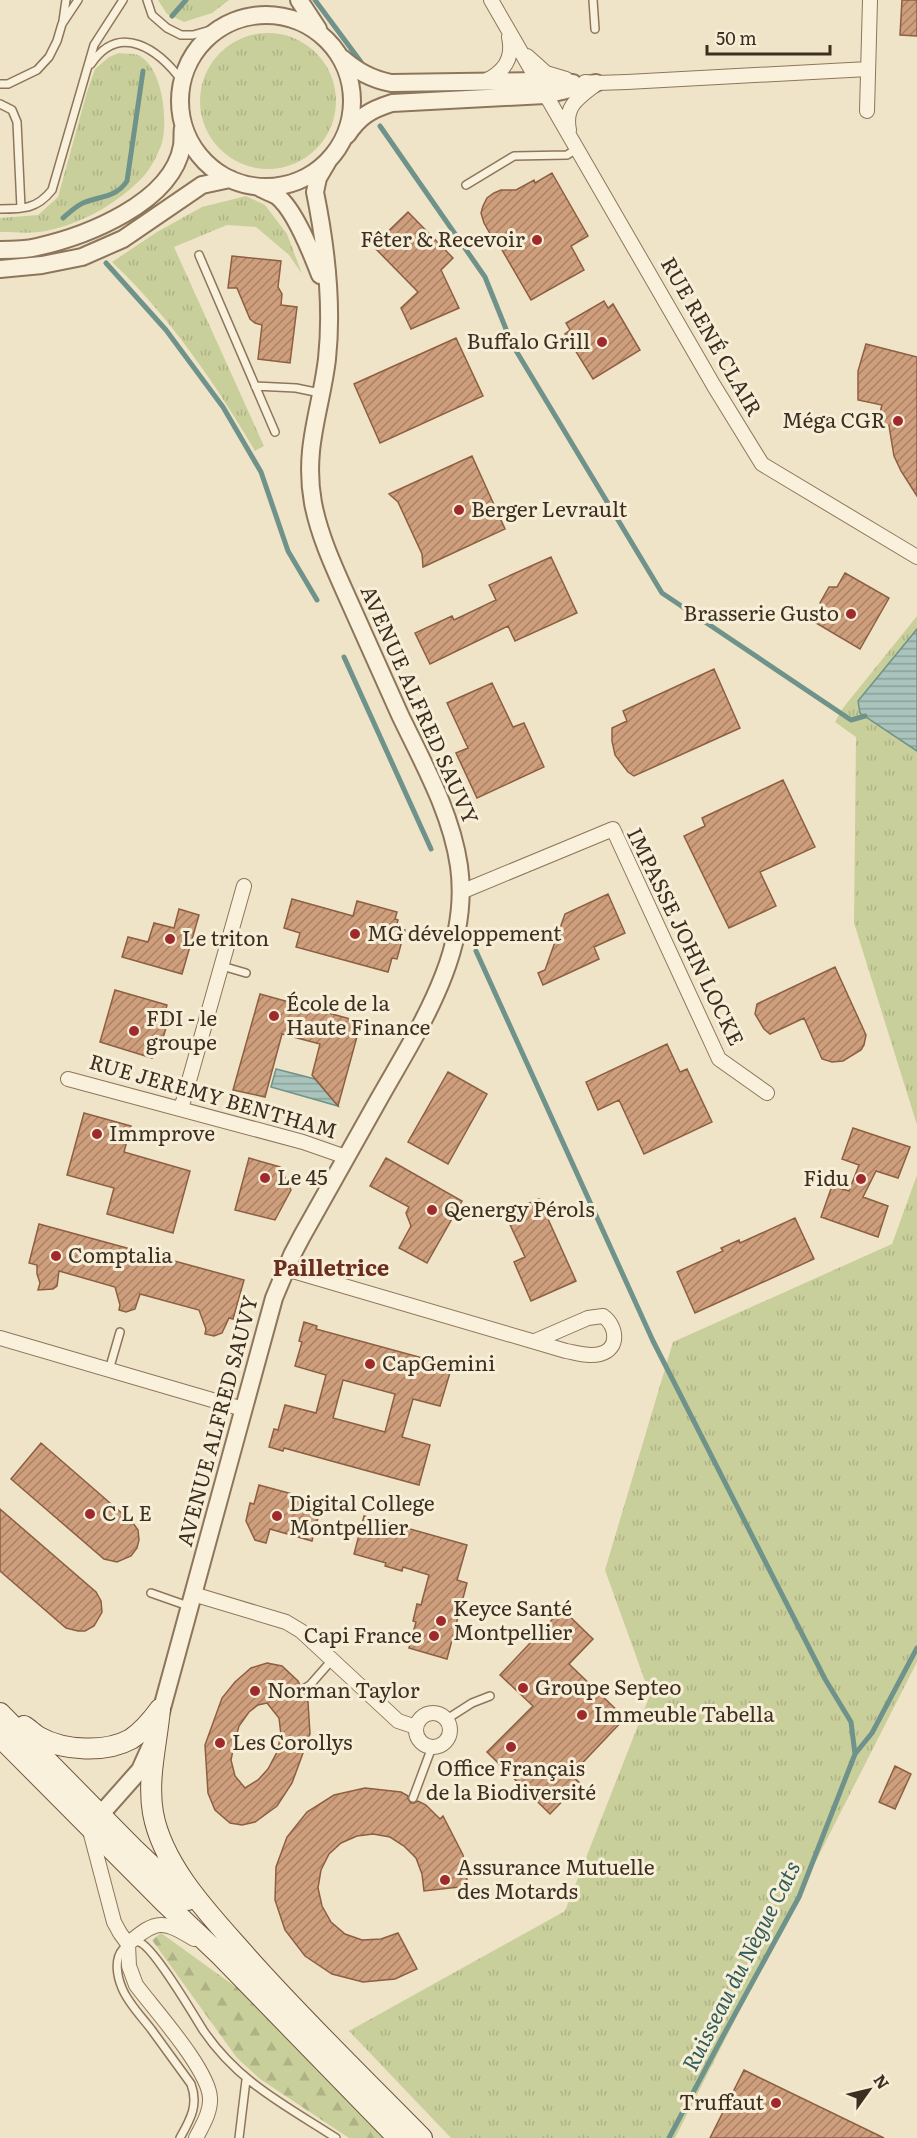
<svg xmlns="http://www.w3.org/2000/svg" width="917" height="2138" font-family="Literata,serif">
<defs>
<pattern id="grass-tufts" width="24" height="20" patternUnits="userSpaceOnUse" patternTransform="scale(1.5)"><rect width="24" height="20" fill="#c9cf9b"/><path d="M3 7l-1-3M5 7V3M7 7l1-3M15 17l-1-3M17 17v-4M19 17l1-3" fill="none" stroke="#aeb285"/></pattern>
<pattern id="forest-firs" width="22" height="20" patternUnits="userSpaceOnUse" patternTransform="scale(1.5)"><rect width="22" height="20" fill="#c9cf9b"/><path d="M5 1l3.5 6h-7zM16 11l3.5 6h-7z" fill="#aeb285"/></pattern>
<pattern id="water-rules" width="6" height="5" patternUnits="userSpaceOnUse" patternTransform="scale(1.5)"><rect width="6" height="5" fill="#a9c4bc"/><path d="M0 2.5h6" fill="none" stroke="#8ba098"/></pattern>
<pattern id="building-hatch" width="6" height="6" patternUnits="userSpaceOnUse" patternTransform="scale(1.5)"><rect width="6" height="6" fill="#cf9f7d"/><path d="M-1 1l2-2M0 6l6-6M5 7l2-2" fill="none" stroke="#a98266"/></pattern>
</defs>
<rect width="100%" height="100%" fill="#f0e4c8"/>
<!-- grass -->
<path fill="url(#grass-tufts)" d="M158 0H229L212 13 184 22 167 14Z
M200 101a68 68 0 1 1 136 0a68 68 0 1 1-136 0Z
M119 53C125 54 133 53 138 55 163 67 168 120 162 143 157 157 149 172 138 182 113 206 80 224 46 231 32 234 15 232 0 232V218L38 215 58 197 87 92 95 69 109 57Z
M246 196 265 205 287 234 302 274 289 255 256 227 227 225 174 247 264 446 255 451C215 383 170 317 112 262L157 232 202 207Z
M917 616V1125L854 923 856 737 835 722 843 708Z
M917 1175V1662L675 2138H451L349 2031 565 1911 650 1695 605 1570 673 1342 892 1244Z"/>
<!-- forest -->
<path fill="url(#forest-firs)" d="M161 1933 247 1995 390 2138H349L260 2079 237 2058 152 1940Z"/>
<!-- water -->
<path fill="url(#water-rules)" stroke="#6f938a" stroke-width="1.5" d="M917 629V751L860 713 858 701Z
M276 1069 315 1079 338 1106 271 1087Z"/>
<g fill="none" stroke-linecap="round" stroke-linejoin="round">
<!-- stream -->
<path stroke="#6f938a" stroke-width="5" d="M315 0 361 62
M172 16 186 0
M380 126 485 277 512 344 662 593 851 720 865 716
M63 218C69 213 76 206 83 203 99 196 116 198 127 181L143 71
M106 263 166 330 223 407 261 472 288 551 317 600
M344 657 431 849
M476 951 653 1341 825 1679 851 1722 855 1754
M669 2138 723 2036 799 1897 855 1754 872 1733 917 1648"/>
</g>
<!-- building -->
<path fill="url(#building-hatch)" stroke="#8d5f41" stroke-width="1.5" fill-rule="evenodd" d="M902 0H917V36L900 35Z
M552 173 588 236 571 246 584 270 531 300 498 243 496 244 484 223 481 213 483 206 487 198 494 193 501 190H516L534 180 535 183Z
M408 212 453 258 441 270 459 308 411 329 401 308 418 292 373 246Z
M232 256 281 261 278 287 282 294 281 305 297 307 290 363 258 359 262 325 255 323 250 319 237 288H228Z
M604 301 608 308 613 304 640 350 593 379 565 334 570 330 566 323Z
M456 338 483 396 380 443 354 384Z
M866 344 917 357V496L901 471 894 456 889 426H880L879 416 882 405 858 400V371Z
M472 456 505 529 423 567 422 554 398 502 389 494Z
M551 557 577 613 515 641 508 626 430 664 415 633 452 616 454 620 496 600 489 585Z
M845 573 889 598 860 649 816 623 824 609 820 603 829 587H837Z
M714 669 740 728 634 776 628 772 615 755 612 741V728L627 721 623 711Z
M492 683 513 727 524 723 544 767 477 798 456 753 468 748 447 703Z
M783 780 815 847 760 872 776 906 729 928 684 836 705 826 702 818Z
M608 894 625 933 594 947 599 959 543 985 538 973 545 970 565 914Z
M292 899 353 916 357 901 397 912 395 919 398 920 396 928 405 930 397 959 392 958 388 972 296 947 300 933 284 928Z
M179 909 199 915 182 974 122 957 128 937 148 942 154 923 174 928Z
M835 967 866 1035 864 1045 861 1050 843 1061 832 1062 822 1059 804 1018 770 1034 764 1029 755 1014 757 1004Z
M115 990 167 1005 163 1019 168 1021 161 1045 156 1043 152 1058 100 1042Z
M260 994 361 1022 338 1106 312 1075 320 1044 282 1034 265 1097 233 1090Z
M667 1044 680 1072 687 1069 712 1122 644 1154 619 1100 598 1110 586 1082Z
M448 1072 487 1094 448 1164 408 1142Z
M84 1113 131 1126 124 1152 190 1171 173 1233 107 1214 114 1188 67 1175Z
M853 1128 910 1147 898 1178 876 1171 863 1197 888 1206 878 1237 821 1217 832 1186 849 1191 859 1165 842 1159Z
M249 1158 280 1167 291 1190 275 1220 235 1210Z
M386 1158 462 1201 427 1263 399 1248 411 1226 406 1213 409 1207 370 1186Z
M539 1199 576 1281 531 1301 514 1262 525 1257 505 1214Z
M795 1218 814 1259 695 1313 677 1272 723 1251 721 1248 739 1240 740 1243Z
M39 1224 244 1280 233 1319 229 1318 222 1333 214 1336 205 1334 206 1329 199 1310 140 1294 135 1309 126 1312 119 1310 120 1305 115 1287 59 1271 57 1286 53 1289 38 1290 40 1283 37 1274V1265L29 1263Z
M304 1322 317 1326 316 1329 452 1366 440 1406 413 1399 402 1437 430 1445 419 1485 284 1448 283 1451 269 1447 274 1429 278 1430 285 1405 316 1413 326 1375 295 1366 302 1342 299 1341ZM343 1380 395 1394 385 1432 333 1418Z
M41 1443 133 1523 138 1530 139 1540 137 1548 131 1556 117 1562 104 1559 11 1479Z
M259 1485 322 1502 312 1541 270 1529 266 1543 255 1540 246 1521 250 1503 254 1504Z
M0 1509 96 1592 101 1601 102 1612 94 1626 85 1631H78L66 1628 0 1571Z
M364 1516 467 1545 457 1580 467 1583 447 1659 409 1648 416 1622 413 1621 417 1604 421 1605 429 1575 403 1567 402 1571 385 1566 386 1563 354 1554Z
M562 1609 593 1639 569 1664 625 1718 571 1775 580 1783 550 1814 487 1752 533 1706 500 1675Z
M267 1663 282 1666 298 1681 300 1685 297 1688V1692L300 1695H304L308 1702 310 1734 292 1783 277 1806 255 1822 242 1825 230 1823 215 1810 208 1793 205 1745 222 1698 235 1682 251 1668ZM267 1703 279 1718 281 1735 277 1752 268 1769 258 1780 245 1788 235 1776 231 1760 235 1740 239 1726 249 1712 258 1705Z
M895 1766 911 1774 895 1809 879 1802Z
M365 1788 401 1792 408 1796V1799L411 1803H414L418 1801 426 1805 440 1819 443 1816 463 1855 468 1886 424 1891 422 1874 416 1858 404 1846 390 1837 373 1834 357 1836 341 1843 329 1854 321 1870 318 1888 322 1906 331 1922 345 1934 362 1940 381 1939 398 1933 417 1969 395 1979 363 1982 332 1974 305 1956 285 1930 275 1900 276 1867 287 1837 307 1812 334 1795Z
M744 2070 754 2075 884 2138H710Z"/>
<g fill="none" stroke-linecap="round" stroke-linejoin="round">
<!-- service casing -->
<g stroke="#8d765c" stroke-width="10">
<path id="service" d="M147 0 152 15 167 28 181 35H193L221 27
M593 0 595 29
M63 21 66 0
M91 64C120 21 159 50 182 81
M0 84H8L37 70 49 57 57 41 62 24 78 0
M0 104 12 110 17 122 21 208
M466 185 514 156 567 155 578 148
M0 209C23 209 37 209 52 190L94 45 123 0
M199 255 275 432
M255 386 296 388 320 393
M222 966 246 973
M109 1370 120 1332
M151 1593 188 1606
M302 1690 310 1685 332 1660
M447 1719 472 1703 490 1696
M413 1798 432 1747
M180 2138C190 2120 199 2105 191 2084 178 2066 164 2047 151 2029 141 2016 128 2003 122 1988 117 1976 114 1959 123 1949 126 1945 133 1941 139 1942 153 1946 193 2014 203 2030 238 2082 285 2105 336 2138
M239 2138 246 2080"/>
</g>
<!-- minor casing -->
<g stroke="#8d765c" stroke-width="16">
<path id="minor" d="M491 0 714 386 762 464 917 557
M527 56 546 73 566 79
M483 82C503 73 514 60 509 37
M585 82 596 83 627 82 868 69
M867 111 870 0
M569 130C564 105 579 98 596 84
M461 892 613 829 719 1059 767 1093
M68 1079 303 1142 346 1157
M181 1109 244 886
M286 1269 566 1351C577 1353 589 1357 600 1354 620 1349 617 1326 603 1316L588 1318 535 1341
M0 1338 243 1409
M193 1594 286 1622 301 1631 398 1721 416 1727
M416 1730a17 17 0 1 1 34 0a17 17 0 1 1-34 0Z
M89 1827 114 1922 120 1933 128 1944 129 1966 136 1985C154 2009 209 2070 210 2098 211 2112 202 2126 196 2138
M128 1944C157 1918 164 1921 194 1939"/>
</g>
<!-- tertiary casing -->
<g stroke="#8d765c" stroke-width="20">
<path id="tertiary" d="M299 0 318 29
M180 101a86 86 0 1 1 172 0a86 86 0 1 1-172 0Z
M342 58C357 71 371 79 391 83L537 81 573 83
M347 135C360 116 370 110 392 103L545 95 596 83
M260 188C265 191 272 193 277 196 295 210 312 254 320 275
M0 250C12 250 25 250 37 247 86 236 172 203 182 146 183 140 182 133 183 128
M0 269 42 265 82 257 123 239 202 185 230 179
M93 1823 140 1770 153 1741 274 1298 292 1255 302 1236C328 1190 353 1145 379 1099 419 1028 471 952 459 866 451 812 423 763 400 715 382 674 363 633 345 592 332 563 319 534 313 503 303 448 321 410 327 359 333 303 326 246 315 192L318 178 328 161"/>
</g>
<!-- secondary casing -->
<g stroke="#6f573f" stroke-width="22">
<path id="secondary" d="M160 1709C157 1743 147 1779 153 1813 163 1868 212 1917 247 1957 303 2020 363 2078 422 2138
M0 1713 134 1849 188 1900
M24 1726C29 1729 34 1734 39 1737 64 1751 106 1753 131 1739 143 1731 152 1720 160 1709
M0 1737 164 1902 220 1955 398 2138"/>
</g>
<!-- service -->
<use href="#service" stroke="#faf1dc" stroke-width="7"/>
<!-- minor -->
<use href="#minor" stroke="#faf1dc" stroke-width="14"/>
<!-- tertiary -->
<use href="#tertiary" stroke="#faf1dc" stroke-width="16"/>
<!-- secondary -->
<use href="#secondary" stroke="#faf1dc" stroke-width="20"/>
</g>
<!-- markers -->
<g fill="#9e2a2b" stroke="#f7eed8" stroke-width="2">
<circle cx="537" cy="240" r="6"/>
<circle cx="602" cy="342" r="6"/>
<circle cx="898" cy="421" r="6"/>
<circle cx="459" cy="510" r="6"/>
<circle cx="851" cy="614" r="6"/>
<circle cx="355" cy="934" r="6"/>
<circle cx="170" cy="939" r="6"/>
<circle cx="274" cy="1016" r="6"/>
<circle cx="134" cy="1031" r="6"/>
<circle cx="97" cy="1134" r="6"/>
<circle cx="265" cy="1178" r="6"/>
<circle cx="861" cy="1179" r="6"/>
<circle cx="432" cy="1210" r="6"/>
<circle cx="56" cy="1256" r="6"/>
<circle cx="370" cy="1364" r="6"/>
<circle cx="90" cy="1514" r="6"/>
<circle cx="277" cy="1516" r="6"/>
<circle cx="441" cy="1621" r="6"/>
<circle cx="434" cy="1636" r="6"/>
<circle cx="523" cy="1688" r="6"/>
<circle cx="255" cy="1691" r="6"/>
<circle cx="582" cy="1715" r="6"/>
<circle cx="220" cy="1743" r="6"/>
<circle cx="511" cy="1747" r="6"/>
<circle cx="445" cy="1880" r="6"/>
<circle cx="776" cy="2103" r="6"/>
</g>
<g text-anchor="middle" stroke-width="6" stroke-linejoin="round" paint-order="stroke">
<!-- poi labels -->
<g font-size="21" fill="#3d2e20" stroke="#f7eed8" text-anchor="start">
<text x="525" y="247" text-anchor="end">Fêter &amp; Recevoir</text>
<text x="590" y="349" text-anchor="end">Buffalo Grill</text>
<text x="886" y="428" text-anchor="end">Méga CGR</text>
<text x="471" y="517">Berger Levrault</text>
<text x="839" y="621" text-anchor="end">Brasserie Gusto</text>
<text x="367" y="941">MG développement</text>
<text x="182" y="946">Le triton</text>
<text x="286" y="1011">École de la<tspan x="286" dy="24">Haute Finance</tspan></text>
<text x="146" y="1026">FDI - le<tspan x="146" dy="24">groupe</tspan></text>
<text x="109" y="1141">Immprove</text>
<text x="277" y="1185">Le 45</text>
<text x="849" y="1186" text-anchor="end">Fidu</text>
<text x="444" y="1217">Qenergy Pérols</text>
<text x="68" y="1263">Comptalia</text>
<text x="382" y="1371">CapGemini</text>
<text x="289" y="1511">Digital College<tspan x="289" dy="24">Montpellier</tspan></text>
<text x="102" y="1521">C L E</text>
<text x="453" y="1616">Keyce Santé<tspan x="453" dy="24">Montpellier</tspan></text>
<text x="422" y="1643" text-anchor="end">Capi France</text>
<text x="535" y="1695">Groupe Septeo</text>
<text x="267" y="1698">Norman Taylor</text>
<text x="594" y="1722">Immeuble Tabella</text>
<text x="232" y="1750">Les Corollys</text>
<text x="511" y="1776" text-anchor="middle">Office Français<tspan x="511" dy="24">de la Biodiversité</tspan></text>
<text x="457" y="1875">Assurance Mutuelle<tspan x="457" dy="24">des Motards</tspan></text>
<text x="764" y="2110" text-anchor="end">Truffaut</text>
</g>
<!-- street labels -->
<g font-size="21" fill="#3d2e20" stroke="#f7eed8">
<text transform="translate(711 337) rotate(60)" y="7">RUE RENÉ CLAIR</text>
<text transform="translate(419 705) rotate(66)" y="7">AVENUE ALFRED SAUVY</text>
<text transform="translate(685 937) rotate(64)" y="7">IMPASSE JOHN LOCKE</text>
<text transform="translate(213 1097) rotate(16)" y="7">RUE JEREMY BENTHAM</text>
<text transform="translate(218 1421) rotate(-75)" y="7">AVENUE ALFRED SAUVY</text>
</g>
<!-- neighbourhood labels -->
<g font-size="22" font-weight="bold" fill="#6b2e1e" stroke="#f7eed8">
<text x="331" y="1276">Pailletrice</text>
</g>
<!-- water labels -->
<g font-size="22" font-style="italic" fill="#2f5d5a" stroke="#f7eed8">
<text transform="translate(741 1966) rotate(-63)" y="8">Ruisseau du Nègue Cats</text>
</g>
</g>
<!-- north arrow -->
<g transform="translate(869 2090) rotate(56)" stroke="#f7eed8" stroke-width="4.5" paint-order="stroke">
<path d="M0-4.5L10 22L0 15L-10 22Z" fill="#3d2e20"/>
<text y="-9" font-size="16" font-weight="bold" text-anchor="middle" fill="#3d2e20">N</text>
</g>
<!-- scale -->
<path d="M707 45v9h123v-9" fill="none" stroke="#3d2e20" stroke-width="3"/>
<text x="716" y="45" font-size="18" fill="#3d2e20" stroke="#f7eed8" stroke-width="4.5" paint-order="stroke">50 m</text>
</svg>
